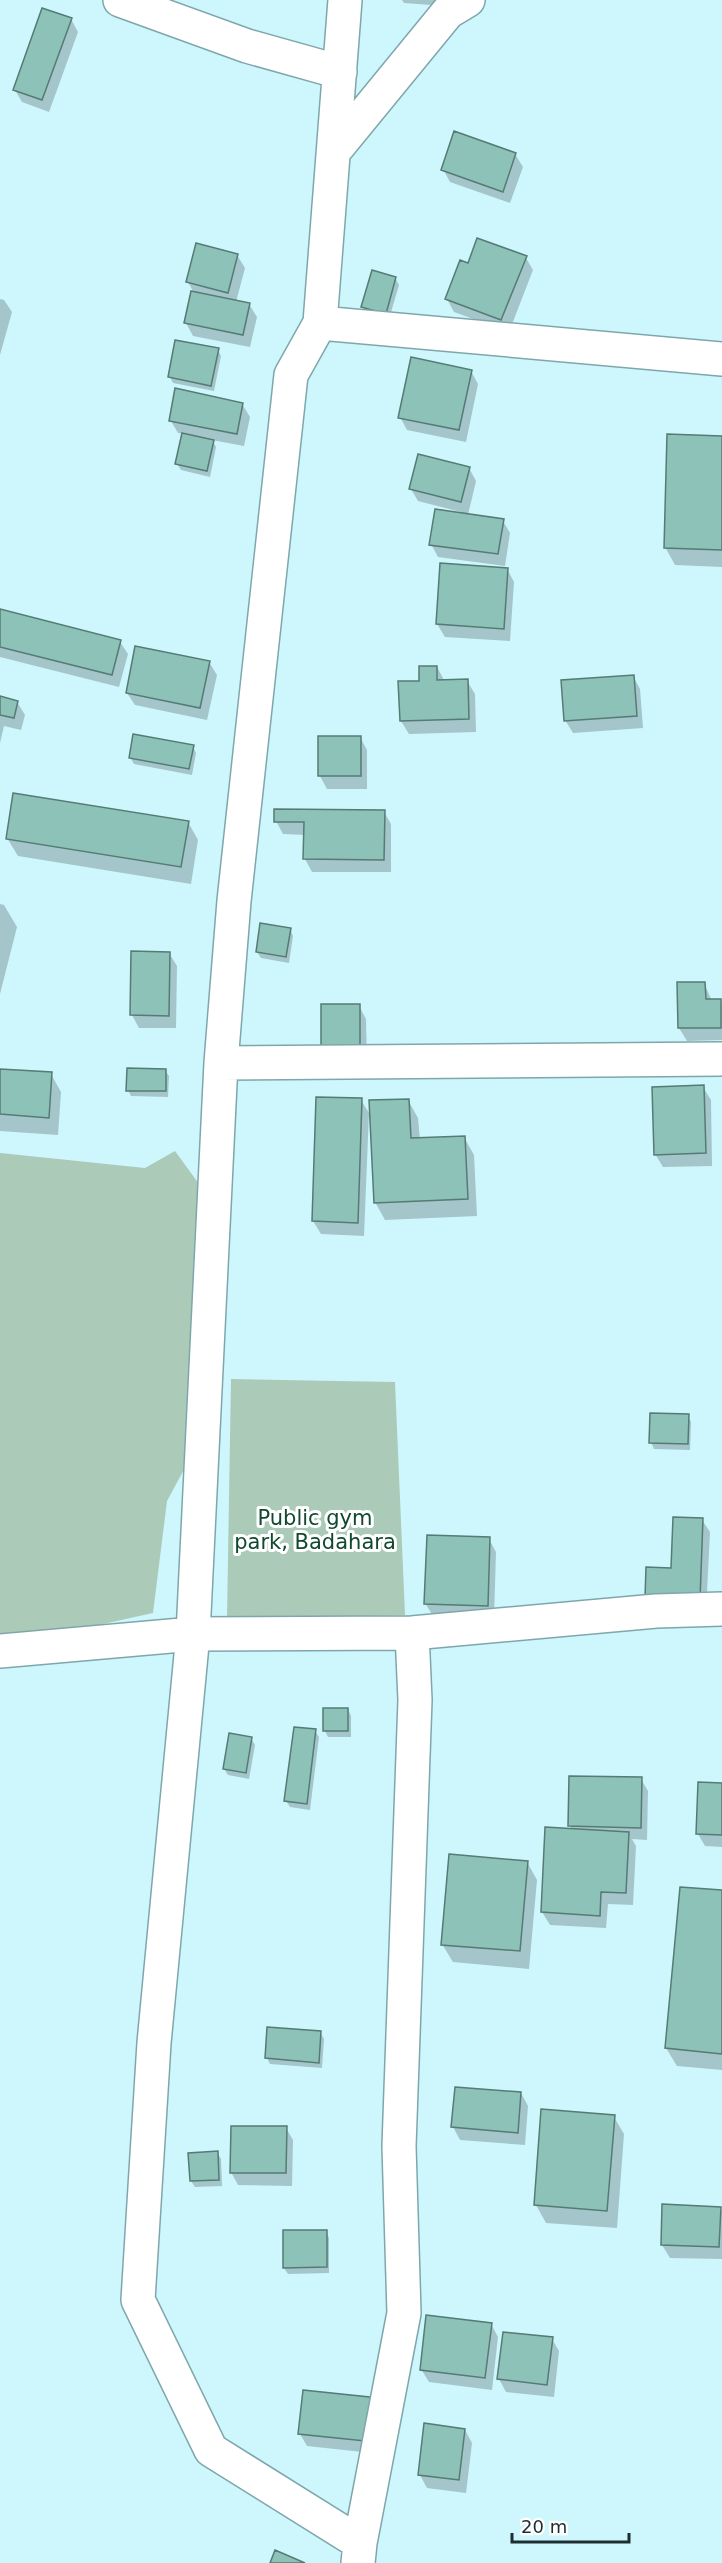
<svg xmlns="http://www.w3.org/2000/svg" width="722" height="2563" font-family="'DejaVu Sans',sans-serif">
<rect width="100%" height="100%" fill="#cdf7fc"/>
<!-- green -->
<path fill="#abcab8" d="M175 1151 199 1184 195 1449 167 1501 153 1613 35 1639 0 1641V1153L145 1168Z
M231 1379 395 1382 405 1615 227 1619Z"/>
<!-- shadow -->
<path fill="#0003" d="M402 0H445L444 6 404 3Z
M71 19 78 32 49 112 22 102 15 90Z
M515 154 523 167 510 203 450 182 443 169Z
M237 255 245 268 236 302 249 304 257 317 250 347 193 336 186 323 194 293 188 282Z
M526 258 533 270 509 332 454 312 447 299Z
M395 278 399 285 389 319 366 313 363 307Z
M0 299 4 300 12 312 0 355Z
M218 350 221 356 214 391 173 383 170 377Z
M471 371 478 384 466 442 407 430 400 417Z
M242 404 250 417 244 446 212 440 216 447 210 477 181 470 177 464 184 434 178 433 171 421Z
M722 437V567L675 565 665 547Z
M469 468 476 481 468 515 503 521 510 533 505 566 438 557 431 544 461 512 418 501 411 489Z
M507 569 514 582 510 641 445 637 437 624Z
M0 611 120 642 128 654 119 687 0 657Z
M209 662 217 675 207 720 135 705 127 693Z
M437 667 444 680 467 681 475 694 476 732 409 734 401 721 421 682Z
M633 676 640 689 643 728 573 733 565 720Z
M0 698 17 702 25 715 21 730 4 726 0 743Z
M320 737H360L367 750V789H327L320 776Z
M193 747 196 753 192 775 134 764 130 757Z
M384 812 391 824V872H312L305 859V835L283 834 276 821Z
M188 822 198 840 191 884 18 856 7 838Z
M0 904 4 905 17 927 0 994Z
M290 929 293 936 289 963 261 958 257 952Z
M169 953 177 966 176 1028H139L132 1015Z
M704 983 712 1001H720L722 1004V1040L687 1041 679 1028Z
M359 1006 366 1019 367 1066 330 1067Z
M0 1070 51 1074 61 1092 58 1135 0 1131Z
M165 1070 169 1076 168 1097 131 1096 128 1090Z
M703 1087 711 1100 712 1166 663 1167 655 1154Z
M361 1100 369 1113 364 1236 321 1234 313 1221Z
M408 1100 418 1118 420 1140 464 1137 474 1155 477 1216 385 1220 375 1202Z
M688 1416 691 1422 690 1450 654 1449 651 1442Z
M702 1520 710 1532 706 1613 673 1569Z
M489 1539 496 1552 494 1618 433 1616 425 1603Z
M348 1709 351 1716V1737H328L325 1731Z
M315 1731 319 1737 310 1810 290 1807 286 1801Z
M251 1738 255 1745 249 1779 228 1775 224 1769Z
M641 1779 648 1791 647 1840 632 1839 636 1846 633 1905 608 1904 606 1928 550 1925 542 1912 547 1829 572 1830 570 1825Z
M722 1784V1847L705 1846 698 1834Z
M527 1862 537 1880 529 1969 453 1962 442 1944Z
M681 1888 722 1892V2070L677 2066 666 2048Z
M320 2032 324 2039 322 2068 270 2064 267 2058Z
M521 2093 528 2106 525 2145 460 2140 453 2127Z
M614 2117 624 2134 617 2228 546 2223 536 2205Z
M286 2128 293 2140 292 2186 238 2185 231 2172Z
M217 2152 221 2159 222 2186 195 2187 191 2181Z
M720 2208 722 2212V2259L670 2258 662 2245Z
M326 2231 329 2238V2273L288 2274 284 2268Z
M491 2324 498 2337 492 2390 429 2382 421 2369Z
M552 2339 559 2351 554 2397 506 2392 499 2379Z
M304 2392 381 2454 307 2446 300 2434Z
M465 2430 472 2443 466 2493 427 2488 420 2475Z"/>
<!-- building -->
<path fill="#8dc2b9" stroke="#557b74" stroke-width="1.5" d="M42 8 72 18 42 100 13 90Z
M454 131 516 153 503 192 441 170Z
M477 238 527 256 501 320 445 299 460 260 468 263Z
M196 243 238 254 228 293 186 282Z
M372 270 396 277 386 314 361 307Z
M191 291 250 303 243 335 184 323Z
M175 340 219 348 211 386 168 377Z
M411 357 472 370 459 430 398 418Z
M175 388 243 403 237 434 169 421Z
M182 433 214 440 207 471 175 464Z
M667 434 722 436V550L664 548Z
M418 454 470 467 461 502 409 489Z
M435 509 504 519 498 554 429 545Z
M440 563 508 568 504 629 436 624Z
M0 609 121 640 112 675 0 647Z
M135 646 210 661 200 708 126 693Z
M419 666H437V680L468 679 469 719 400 721 398 681H419Z
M634 675 637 716 564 721 561 680Z
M0 696 18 701 14 718 0 715Z
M133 734 194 745 189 769 129 758Z
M318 736H361V776H318Z
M13 793 189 821 181 867 6 839Z
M274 809 385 810 384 860 303 859 304 822H274Z
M260 923 291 928 286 957 256 952Z
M131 951 170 952 169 1016 130 1015Z
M677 982H705L706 999H721V1028H678Z
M321 1004H360V1054H321Z
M127 1068 166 1069V1091H126Z
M0 1069 52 1072 49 1118 0 1114Z
M704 1085 706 1153 654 1155 652 1087Z
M316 1097 362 1098 358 1223 312 1221Z
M409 1099 411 1138 465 1136 468 1199 374 1203 369 1100Z
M650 1413 689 1414 688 1444 649 1443Z
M673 1517 703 1518 700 1600 645 1598 646 1567 671 1568Z
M427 1535 490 1537 488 1606 424 1604Z
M323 1708H348V1731H323Z
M294 1727 316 1729 307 1804 284 1801Z
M229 1733 252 1737 246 1773 223 1769Z
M569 1776 642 1777 641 1828 568 1826Z
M698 1782 722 1783V1835L696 1834Z
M545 1827 629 1832 626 1893 601 1892 600 1916 541 1912Z
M449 1854 528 1861 520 1951 441 1945Z
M680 1887 722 1890V2054L665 2048Z
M267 2027 321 2031 319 2063 265 2058Z
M455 2087 521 2092 518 2133 451 2127Z
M541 2109 615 2115 607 2211 534 2205Z
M231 2126H287L286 2173H230Z
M218 2151 219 2180 190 2181 188 2153Z
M662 2204 721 2207 719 2247 661 2245Z
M283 2230H327V2267L283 2268Z
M426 2315 492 2323 485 2378 420 2370Z
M503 2332 553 2337 547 2385 497 2379Z
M303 2390 379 2398 375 2442 298 2434Z
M424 2423 465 2429 459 2480 418 2475Z
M275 2550 305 2563H270Z"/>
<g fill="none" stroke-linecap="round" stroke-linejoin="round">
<!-- street casing -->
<g stroke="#7fa7ab" stroke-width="36">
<path id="street" d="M120 0 247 46 340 72
M345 0 320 323 291 375 234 901 221 1063 193 1634 154 2043 138 2300 211 2450 360 2543 358 2563
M335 150 448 12 468 0
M320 323 722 359
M221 1063 722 1059
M0 1651 193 1634 412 1633 656 1611 722 1609
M360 2543 404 2313 399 2146 415 1700 412 1633"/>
</g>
<!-- street -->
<use href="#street" stroke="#fff" stroke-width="33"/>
</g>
<g text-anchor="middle" stroke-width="6" stroke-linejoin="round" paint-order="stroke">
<!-- park labels -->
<g font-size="21" fill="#114830" stroke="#fff">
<text x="315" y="1525">Public gym<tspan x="315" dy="24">park, Badahara</tspan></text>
</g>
</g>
<!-- scale -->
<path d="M512 2533v9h117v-9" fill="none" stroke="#1e2e30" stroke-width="3"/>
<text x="521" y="2533" font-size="18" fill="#1e2e30" stroke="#ffffff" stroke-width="4.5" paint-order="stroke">20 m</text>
</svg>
